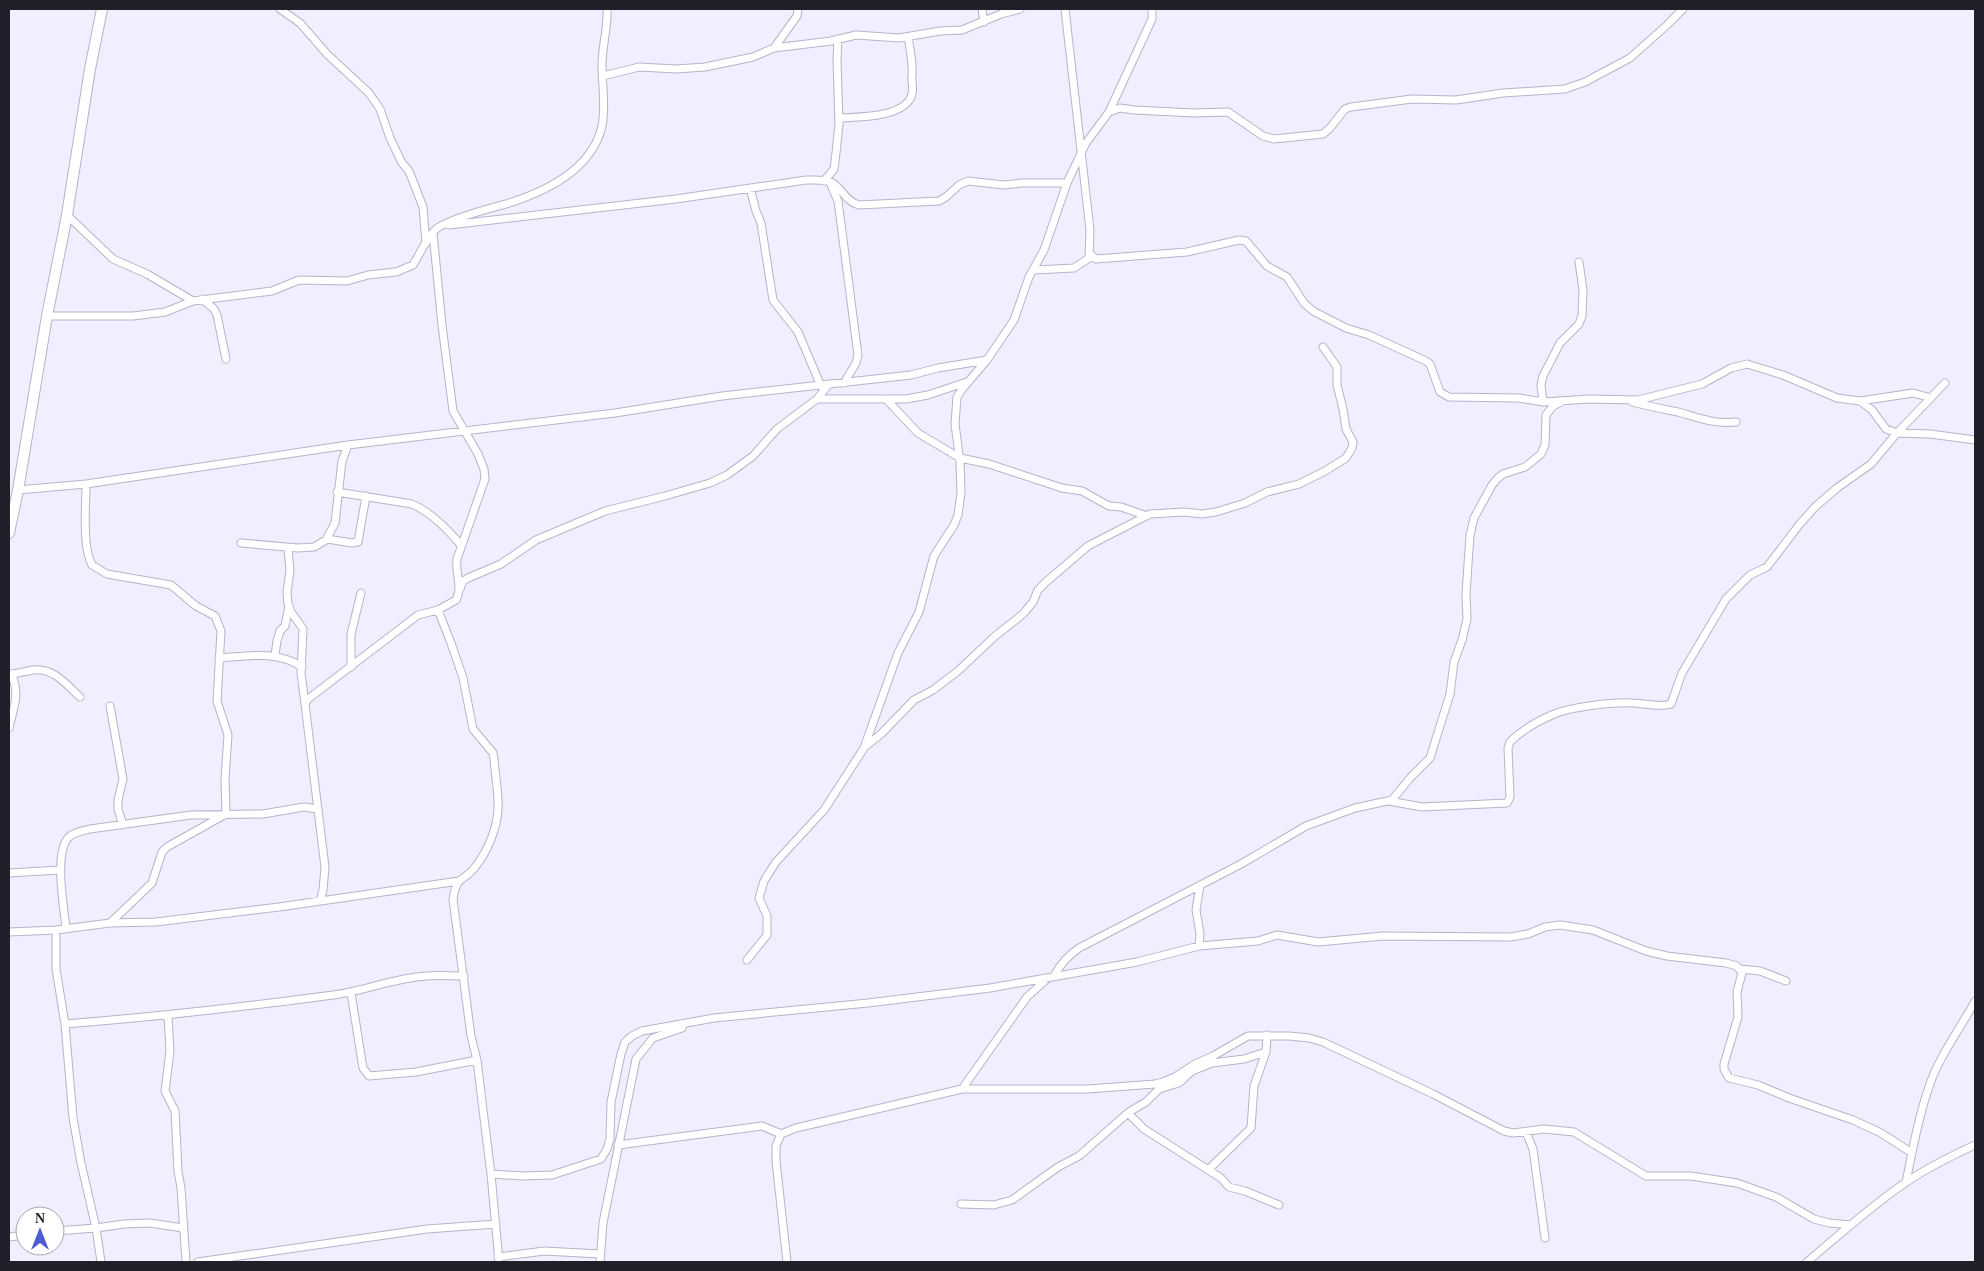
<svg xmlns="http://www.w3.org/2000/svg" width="1984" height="1271" font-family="Georgia,serif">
<rect width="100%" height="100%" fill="#f1efff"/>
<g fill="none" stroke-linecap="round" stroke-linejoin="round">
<!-- street casing -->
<g stroke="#b6b3cb" stroke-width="9">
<path id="street" d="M280 9 300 23 327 54 369 93 380 109 390 138 402 163 409 171 423 207 426 243
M982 9 984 22
M774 48 831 41 856 35 899 38 940 31 962 30 1001 14 1020 9
M603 76 639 67 676 69 705 67 753 57 774 48 797 16 798 9
M1109 112 1120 108 1134 110 1194 113 1228 112 1263 136 1274 139 1323 134 1330 128 1345 109 1351 107 1412 99 1456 100 1503 93 1565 89 1585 82 1630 58 1667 25 1683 9
M839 118C858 117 906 118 912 94 914 88 911 82 912 75 913 62 910 50 908 37
M824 181 834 169 836 153 839 124 837 59 838 39
M831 185 838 201 858 355 856 363 844 383
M750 188 756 211 761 223 773 300 798 332 821 386
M67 215 113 259 147 274 193 301
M449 225 676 199 806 180C814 180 824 179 831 182 842 188 846 202 859 205L939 201 946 197 959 185 968 181 1004 185 1022 183H1067
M1090 254 1096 259 1187 252 1239 240 1246 241 1267 266 1287 277 1304 303 1313 311 1346 328 1369 335 1426 361 1430 364 1440 392 1449 397 1519 398 1543 402 1590 399 1638 400 1702 384 1731 368 1747 364 1783 375 1837 398 1860 401 1913 393 1931 398
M1034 270 1074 268 1089 258 1090 230 1065 9
M202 299 214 309 217 315 226 359
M47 316H133L165 312 193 301 272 291 299 280 347 281 368 275 396 272 413 265C420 254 426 239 435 230 445 220 491 208 506 204 545 192 592 170 602 126 606 106 602 85 602 65 602 46 608 28 607 9
M817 399H906L928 395 967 382
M886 399 918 433 960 458 989 464 1062 488 1082 491 1109 506 1121 507 1147 516
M1860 401 1872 410 1886 429 1897 433 1930 434 1975 440
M1543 402 1541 385 1543 376 1560 343 1579 324 1582 316 1583 290 1579 262
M1632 402C1647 406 1663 409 1678 412 1700 418 1712 424 1736 422
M86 484C86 504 82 547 92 565L107 574 171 585 196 606 215 616 221 631 217 701 228 735 225 779 226 814 167 847 162 852 152 883 110 923
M18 490 86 484 348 445 615 413 722 396 911 375 938 368 987 360
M337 492 412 504C432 513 447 529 461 545
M327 539 352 543 358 542 366 496
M241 543 298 548 314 547 326 540 335 523 342 461 348 445
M288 548 290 571 287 592 288 604 291 612 303 629 301 673 305 704
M460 589 463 581 468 578 501 564 536 540 605 511 665 496 710 483 727 475 753 456 777 429 817 399 829 384
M438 610 451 643 463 678 473 729 493 753 494 759C495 775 499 793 498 809 497 829 488 850 476 866 464 883 457 873 453 899L471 1036 477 1060 483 1110 491 1174 499 1262
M275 655 277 641 280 631 285 626 289 606
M219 658C248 656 277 650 302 667
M351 667V634L361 593
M9 674C17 674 25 671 33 670 53 667 67 685 80 697
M110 706 123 779 118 800V809L123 825
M9 728C13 709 21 693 11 674
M866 746 881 734 914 700 933 690 958 671 994 637 1023 614 1033 602 1038 590 1046 582 1088 546 1150 514 1184 512 1202 514 1216 512 1245 503 1267 492 1299 484 1325 471 1346 458 1352 448 1353 442 1346 429 1343 409 1337 385V367L1323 347
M1389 801 1422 807 1507 803 1510 797 1508 748 1510 742C1521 731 1538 721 1552 715 1569 707 1613 702 1632 703 1644 703 1659 708 1671 704L1682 673 1726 599 1750 575 1767 567 1799 525 1815 507 1837 488 1871 464 1897 433 1945 383
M9 873 60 870
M320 901 323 890 325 867 305 704 308 699 418 615 438 610 456 600C463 587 455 573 457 559L485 479 484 469 478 454 453 411 442 325 433 233
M66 928C64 908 54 854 68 838 73 832 83 831 90 829L191 815 263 814 304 807 318 809
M56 930V969L65 1024 73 1118 81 1163 96 1228 101 1262
M9 932 56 930 110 923 156 922 279 907 459 881
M1199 946 1200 934 1196 910 1200 885
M747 960 767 935V916L759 898 764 881 776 862 824 810 864 748 898 653 919 612 934 556 954 525 958 515 961 493 960 462 955 424 957 397 963 388 987 360 1014 320 1029 277 1044 250 1067 183 1086 143 1109 112 1152 19V9
M1740 969 1760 971 1786 981
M1054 976C1061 963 1068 956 1079 948L1241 864 1306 826 1355 808 1392 800 1410 778 1430 758 1450 694 1454 662 1462 640 1467 619 1466 594 1470 535 1474 518 1492 485 1498 478 1503 474 1525 467 1541 454 1545 445 1546 415 1553 406 1561 402
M351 993 363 1068 369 1076 416 1072 477 1060
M168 1016 170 1051 165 1091 175 1111 178 1171 181 1188 186 1262
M65 1024C154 1017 244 1007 333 995 364 991 394 978 426 976 438 975 451 976 464 976
M962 1089H1088L1155 1084 1163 1082 1175 1077 1195 1064 1213 1056 1248 1036H1289L1309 1038 1323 1042 1433 1094 1504 1131 1513 1133 1544 1129 1574 1132 1646 1176H1691L1737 1183 1776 1197 1814 1219 1829 1223 1851 1225
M1128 1113 1144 1129 1221 1178 1229 1187 1245 1191 1279 1205
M1526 1132 1533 1149 1545 1238
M618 1145 762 1126 781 1134
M1208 1170 1251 1128 1254 1086 1266 1052 1267 1035
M491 1174 523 1176 552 1175 601 1159 607 1149 610 1139 611 1102 621 1054 625 1042 632 1036 642 1031 714 1018 868 1003 990 988 1137 962 1199 946 1258 941 1277 935 1318 942 1383 936 1510 937 1528 934 1545 927 1560 925 1593 930 1646 951 1667 956 1726 963 1737 966 1742 973 1737 992 1738 1017 1724 1064V1069L1729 1078 1758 1085 1789 1098 1853 1120 1881 1133 1912 1153
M1906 1182C1913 1148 1919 1114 1931 1081 1941 1053 1961 1028 1975 1001
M961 1204 994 1205 1012 1200 1058 1167 1079 1156 1129 1112 1146 1102 1159 1089 1179 1083 1192 1071 1212 1063 1244 1059 1266 1052
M55 1231 96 1228 124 1224 150 1223 183 1228
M9 1237 25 1235
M498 1257 544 1251 600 1254
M198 1262 427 1229 496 1224
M600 1262 603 1223 636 1059 653 1038 682 1028
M787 1262 776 1161V1146L781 1134 796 1128 962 1089 1027 997 1048 978
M1807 1262C1838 1236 1871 1206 1905 1183 1927 1168 1951 1156 1975 1145"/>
</g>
<!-- secondary casing -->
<g stroke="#b6b3cb" stroke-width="12">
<path id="secondary" d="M9 533 18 490 47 316 67 215 90 69 102 9"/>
</g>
<!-- street -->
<use href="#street" stroke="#fff" stroke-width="7"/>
<!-- secondary -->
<use href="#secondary" stroke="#fff" stroke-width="10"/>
</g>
<!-- border -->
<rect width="1984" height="1271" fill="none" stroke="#211f29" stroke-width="20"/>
<!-- north arrow -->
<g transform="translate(40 1231)"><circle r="24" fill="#ffffff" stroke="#a6a5a9"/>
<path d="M0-4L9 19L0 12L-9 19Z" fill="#4c5bd0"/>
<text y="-8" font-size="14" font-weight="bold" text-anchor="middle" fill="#211f29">N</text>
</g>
</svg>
